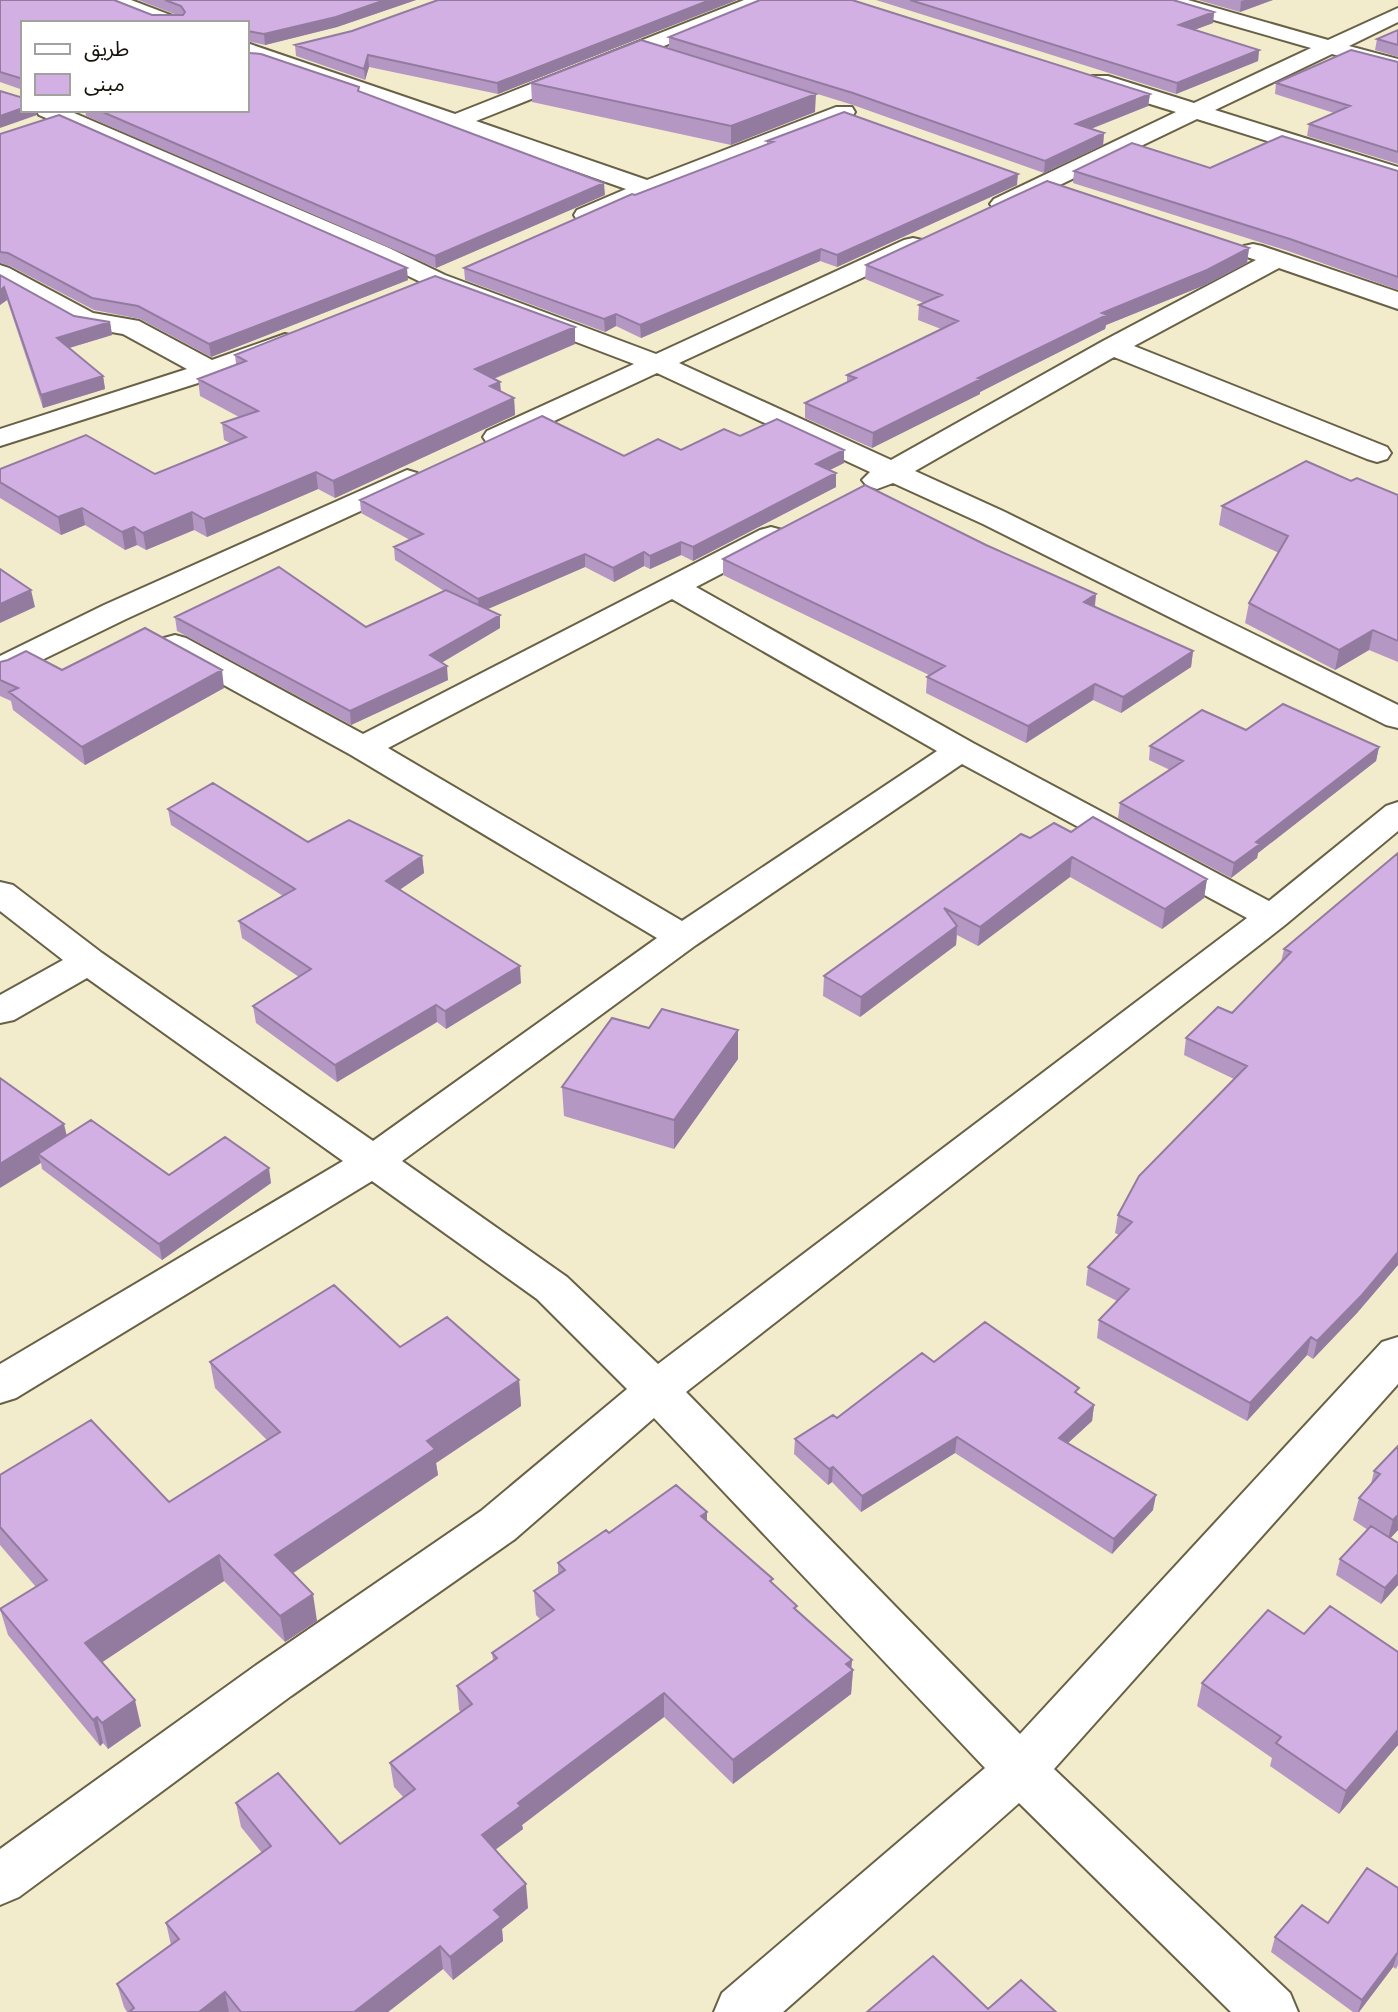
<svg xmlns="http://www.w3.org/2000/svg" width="1398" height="2012" font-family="Lora,'Noto Sans Arabic',serif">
<rect width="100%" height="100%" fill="#f2ebcc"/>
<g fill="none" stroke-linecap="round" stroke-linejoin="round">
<!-- street casing -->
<g stroke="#686146" stroke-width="4">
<path id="street" d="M102 0H131L181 19 184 23H154L105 4Z
M744 0H772L769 4 476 121 647 180 836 107H852L855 112 852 117 586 222 577 220 574 215 577 210 626 189 247 56V43L455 114Z
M1155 0H1188L1328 40 1398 8V22L1349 46 1398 59V72L1332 54 1215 110 1398 167V182L1197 119 1010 209 1002 211 994 209 990 204 994 199 1176 112 1092 86 1089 81 1092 76H1108L1194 103 1311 48 1158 4Z
M36 110H67L389 248 445 275 656 354 904 240 913 238 922 240 925 245 922 250 679 363 891 460 1103 341 1256 260 1244 256 1241 251 1244 246 1253 244 1262 246 1398 292V309L1279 268 1134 346 1387 447 1391 453 1387 459 1377 462 1367 459 1114 357 915 471 1005 512 1398 705V728L1386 725 983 524 893 483 877 489 867 486 862 480 870 472 657 373 507 443 497 445 487 443 483 437 487 431 634 364 427 285 371 258 39 115Z
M0 265 9 268 93 313 139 321 212 360 285 334 294 336 298 342 294 348 220 376 0 446V429L187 369 123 334 77 326 0 283Z
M407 470 417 473 421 479 417 485 126 619 11 675 0 678V656L104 605Z
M771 527 782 530 786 536 782 542 696 587 973 743 1269 901 1386 806 1398 802V831L1285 925 686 1392 1020 1734 1382 1342 1398 1337V1384L1054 1769 1290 1993 1298 2012H1231L1019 1803 783 2012H714L722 1993 985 1768 654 1418 515 1539 291 1696 19 1897 0 1905V1849L255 1666 481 1511 627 1389 537 1299 372 1181 16 1398 0 1403V1364L343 1161 87 978 14 1020 0 1023V995L63 960 0 911V882L13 885 102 953 373 1141 657 938 351 755 164 652 159 645 164 638 175 635 186 638 363 734 760 530ZM672 599 937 751 682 921 388 748ZM962 764 1247 918 658 1364 567 1277 402 1161 696 945Z"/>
</g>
<!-- street -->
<use href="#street" fill="#fff" fill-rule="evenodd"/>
</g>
<!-- wall -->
<path fill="#b597c4" d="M0 0 152 15H177L138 0H416L337 27 265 45 247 41V23L23 90 0 82Z
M737 0 498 94 369 67 365 80 296 56 295 45 352 31Z
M876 0H1173L1214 12 1213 23 1194 30 1259 50 1258 61 1176 94Z
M1198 0H1273L1240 12Z
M1398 30V57L1375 50 1377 39Z
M669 37 1150 94 1148 106 1091 129 1104 133 1103 145 1044 173 853 105 669 48Z
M250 53 359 87V91L605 195 436 268 86 116 85 110H247Z
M1398 62V164L1307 136 1309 124 1334 113 1275 94 1276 83Z
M531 83 815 112 731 145 532 102Z
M0 134 408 280 211 357 140 319 94 310 10 266 0 263Z
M767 141 1017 185 837 267 820 261 641 338 616 326 605 332 465 280 464 268 635 195 767 144Z
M1210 168 1398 171V290L1288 251 1073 183 1074 171Z
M1249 248 1247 263 1205 285 1106 325 1105 329 980 392V394L872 448 805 418V403L847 383V375L941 329 918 320 919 305 924 303 865 279 866 265Z
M0 275 74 316 110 322 112 335 69 348 103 376 105 389 43 408 7 300 0 305Z
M575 327V344L494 379 500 382 501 392 514 398 515 415 335 498 318 489 207 537 194 530 146 550 137 545 125 550 85 525 61 535 0 498V469L155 474 230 443 224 440 222 423 239 417 200 396 198 379 236 364 235 355Z
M740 436 844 463 829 470 836 473V487L693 561 681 555 650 569 644 566 614 582 585 567 487 609 500 628 441 663 448 680 351 725 177 631 175 617 366 627 444 591 395 560 394 547 410 540 361 513 360 500 624 456 681 450Z
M1351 481 1398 495V662L1369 650 1335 670 1245 623 1249 603 1279 553 1219 525 1222 506Z
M723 559 1096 594 1095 607 1193 651 1191 667 1121 713 1093 700 1026 743 926 693 927 677 929 675 723 575Z
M0 662 62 670 224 688 85 765 13 710 11 701 0 696Z
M1246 730 1379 747 1376 761 1258 853 1257 858 1231 878 1118 818 1120 803 1170 770 1149 760 1150 746Z
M168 809 308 842 422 856 424 873 400 889 521 983 446 1029 437 1022 337 1082 256 1023 253 1006 299 977 242 938 239 921 283 896 171 825Z
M1071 832 1207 879 1204 898 1162 929 1070 877 978 946 957 935 956 945 860 1017 823 996 824 976 1030 838Z
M1398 853V1265L1357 1313 1313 1359 1307 1355 1247 1421 1097 1338 1099 1320 1117 1301 1086 1285 1088 1267 1119 1235 1115 1233 1118 1215 1234 1079 1184 1055 1186 1038 1232 1013 1281 962 1284 949Z
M738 1059 674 1149 564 1116 562 1087Z
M0 1078 67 1136 169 1175 271 1183 162 1260 42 1169 41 1163Z
M400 1347 519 1380 521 1406 436 1463 438 1475 292 1573 317 1621 285 1642 224 1581 102 1662 141 1726 108 1749 103 1743 100 1746 8 1635 0 1609 36 1587 0 1545V1475L169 1502 267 1440 215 1388 210 1362Z
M1078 1394 1094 1405 1092 1421 1068 1443 1153 1510 1112 1554 955 1453 861 1512 832 1482 828 1485 794 1454 795 1439 837 1418Z
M1398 1446V1530L1390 1538 1398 1543V1585L1381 1604 1336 1575 1340 1559 1368 1530 1353 1520 1359 1498 1371 1484 1374 1471Z
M707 1512V1521L773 1584 797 1611 852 1660 851 1669 853 1670 851 1694 733 1784 664 1717 522 1825 523 1829 495 1850 528 1908 502 1929 503 1941 453 1980 443 1969 388 2012H127L124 2007 117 1984 171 1945 166 1923 262 1853 241 1827 236 1803 340 1844 404 1798 394 1787 390 1763 461 1712 459 1710 457 1686 493 1660 492 1653 541 1620 536 1615 534 1591 558 1574V1563L609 1533Z
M1304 1634 1398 1652V1745L1339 1814 1270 1766 1272 1758 1197 1706 1202 1683Z
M1398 1888V1965L1396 1969 1393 1967 1359 2012H1353L1271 1952 1275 1937 1328 1923Z"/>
<!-- shaded-wall -->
<path fill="#937ba0" d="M385 0H416L337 27 265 45 264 34Z
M710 0H737L498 94 497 83Z
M1245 0H1273L1240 12 1241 1Z
M1214 12 1213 23 1178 36 1179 25Z
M1259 50 1258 61 1176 94 1177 83Z
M368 55 369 67 365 80 364 69Z
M816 94 815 112 731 145V126Z
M1150 94 1148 106 1075 135 1076 124Z
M23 108V110H36L37 115 0 128V116Z
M1104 133 1103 145 1044 173 1045 161Z
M1018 174 1017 185 837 267V255Z
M604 183 605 195 436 268 435 256Z
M1249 248 1247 263 1205 285 1106 325 1105 329 980 392V394L872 448 873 433 1102 313Z
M821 249 820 261 641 338 640 325Z
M407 268 408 280 211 357 209 344Z
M4 287 7 300 0 305V291Z
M616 314V326L605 332 604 319Z
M110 322 112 335 59 351 57 338Z
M575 327V344L476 386 475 369Z
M103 376 105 389 43 408 41 395Z
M500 382 501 399 490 386Z
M514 398 515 415 335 498 333 481Z
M844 450V463L816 477V464Z
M316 472 318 489 207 537 204 519Z
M836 473V487L693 561V547Z
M82 508 85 525 61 535 58 517Z
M192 512 194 530 146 550 143 533Z
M134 527 137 545 125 550 122 532Z
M681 542V555L650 569V556Z
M644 552V566L614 582 613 568Z
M585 554V567L479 613 478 599Z
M31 590 35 607 0 623V604Z
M1096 594 1094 610 1084 602Z
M500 615V628L431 669 430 655Z
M1373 630 1369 650 1335 670 1339 650Z
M1193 651 1191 667 1121 713 1123 697Z
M447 666 448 680 351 725 350 711Z
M222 670 224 688 85 765 82 747Z
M1095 684 1093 700 1026 743 1028 726Z
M1379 747 1376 761 1258 853 1257 858 1231 878 1234 863 1256 842Z
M422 856 424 873 388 898 386 881Z
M1072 857 1070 877 978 946 980 927Z
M1207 879 1204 898 1162 929 1165 909Z
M957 926 956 945 860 1017 861 997Z
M520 966 521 983 446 1029 445 1011Z
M436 1005 437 1022 337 1082 335 1065Z
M738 1030V1059L674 1149V1120Z
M64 1124 69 1145 38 1154 41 1163 0 1188V1164Z
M269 1168 271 1183 162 1260 159 1244Z
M1398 1252V1265L1357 1313 1313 1359 1317 1341Z
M1311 1337 1307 1355 1247 1421 1250 1403Z
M519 1380 521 1406 436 1463 438 1475 280 1582 275 1555 427 1441Z
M1094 1405 1092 1421 1057 1453 1059 1438Z
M957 1437 955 1453 861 1512 862 1496Z
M833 1467 832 1482 828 1485 829 1469Z
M1156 1495 1153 1510 1112 1554 1114 1539Z
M707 1512V1536L701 1516Z
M1398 1515V1530L1387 1542 1393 1520Z
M219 1555 224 1581 92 1669 85 1643Z
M1398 1574V1585L1381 1604 1385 1588Z
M313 1594 317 1621 285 1642 280 1616Z
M852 1660 851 1671 853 1670 851 1694 733 1784V1760Z
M664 1693V1717L522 1825 523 1829 484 1858 482 1835 518 1803Z
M135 1700 141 1726 108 1749 102 1723Z
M97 1717 103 1743 100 1746 93 1720Z
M1398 1730V1745L1339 1814 1346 1791Z
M526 1884 528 1908 502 1929 503 1941 453 1980 450 1957 494 1910Z
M440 1946 443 1969 388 2012H354Z
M1398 1952 1393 1967 1359 2012H1358L1362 2000Z
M225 1992 229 2012H199Z"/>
<!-- building -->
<path fill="#d2b0e4" stroke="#937ba0" stroke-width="2" d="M0 0H114L152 15H183L185 12 181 6 165 0H385L336 17 264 34 247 31V23H23V79L0 72Z
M438 0H710L497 83 368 55 364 69 295 45 352 31Z
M760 0H852L1150 94 1076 124 1104 133 1045 161 853 93 669 37Z
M910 0H1173L1214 12 1179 25 1259 50 1177 83Z
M1398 30V45L1377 39Z
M641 40 816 94 731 126 531 83Z
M247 49 250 53 261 54 359 87 358 91 604 183 435 256 98 110H247Z
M1351 50 1398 62V152L1309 124 1350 106 1276 83Z
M0 91 23 98V93V108L0 116Z
M844 112 1018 174 837 255 821 249 640 325 616 314 604 319 464 268 632 194 635 195 773 142 767 141Z
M59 115 407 268 209 344 138 306 92 298 8 253 0 252V134Z
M1282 136 1398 171V277L1290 239 1074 171 1132 143 1210 168Z
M1047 181 1249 248 1207 270 1102 313 1107 315 978 378 981 379 873 433 805 403 856 378 847 375 958 321 919 305 942 295 866 265Z
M0 275 74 316 110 322 57 338 103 376 41 395 4 287 0 291Z
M435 276 575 327 475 369 500 382 490 386 514 398 333 481 316 472 204 519 192 512 143 533 134 527 122 532 82 508 58 517 0 482V469L86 435 155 474 246 437 222 423 258 411 198 379 246 361 235 355Z
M542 416 624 456 658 439 681 450 724 429 740 436 777 419 844 450 816 464 836 473 693 547 681 542 650 556 644 552 613 568 585 554 478 599 394 547 423 534 360 500Z
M1306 461 1351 481 1357 478 1398 495V641L1373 630 1339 650 1249 603 1288 536 1222 506Z
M865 485 986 545 1096 594 1084 602 1193 651 1123 697 1095 684 1028 726 927 677 945 666 723 559Z
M279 567 366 627 446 590 500 615 430 655 447 666 350 711 175 617Z
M0 569 31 590 0 604Z
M145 628 222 670 82 747 9 692 18 688 0 680V662L8 660 26 651 62 670Z
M1283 704 1379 747 1256 842 1260 844 1234 863 1120 803 1183 761 1150 746 1202 710 1246 730Z
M213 783 308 842 349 820 422 856 386 881 520 966 445 1011 436 1005 335 1065 253 1006 311 969 239 921 295 889 168 809Z
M1093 817 1207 879 1165 909 1072 857 980 927 944 908 957 926 861 997 824 976 1021 834 1030 838 1054 823 1071 832Z
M1398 853V1252L1362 1295 1317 1341 1311 1337 1250 1403 1099 1320 1129 1289 1088 1267 1132 1222 1118 1215 1139 1176 1247 1066 1186 1038 1218 1007 1232 1013 1291 952 1284 949Z
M662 1009 738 1030 674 1120 562 1087 612 1018 649 1028Z
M0 1078 64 1124 0 1164Z
M91 1120 169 1175 225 1137 269 1168 159 1244 38 1154Z
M334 1285 400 1347 447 1317 519 1380 427 1441 435 1449 275 1555 313 1594 280 1616 219 1555 85 1643 135 1700 102 1723 97 1717 93 1720 0 1609 47 1580 0 1527V1475L91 1420 169 1502 280 1432 210 1362Z
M985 1322 1079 1388 1075 1392 1094 1405 1059 1438 1156 1495 1114 1539 957 1437 862 1496 833 1467 829 1469 795 1439 833 1415 837 1418 922 1353 934 1362Z
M1398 1446V1515L1393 1520 1359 1498 1380 1474 1374 1471Z
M676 1485 707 1512 701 1516 773 1579 770 1581 797 1606 794 1608 852 1660 846 1664 853 1670 733 1760 664 1693 518 1803 521 1806 482 1835 526 1884 494 1910 501 1917 450 1957 440 1946 354 2012H241L225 1992 199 2012H129L134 2008 117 1984 179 1939 166 1923 271 1846 236 1803 278 1773 340 1844 415 1789 390 1763 472 1704 457 1686 497 1658 492 1653 554 1610 534 1591 565 1570 558 1563 606 1530 609 1533Z
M1371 1526 1398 1543V1574L1385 1588 1340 1559Z
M1330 1606 1398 1652V1730L1346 1791 1276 1743 1281 1737 1202 1683 1268 1610 1304 1634Z
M1367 1868 1398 1888V1952L1362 2000 1275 1937 1302 1905 1328 1923Z
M933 1956 988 2009 1021 1980 1056 2012H867Z"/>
<!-- legend -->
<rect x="21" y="21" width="228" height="91" fill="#ffffff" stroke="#a2a19d" stroke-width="2"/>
<rect x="35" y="44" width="35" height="10" fill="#ffffff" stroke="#a2a19d" stroke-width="2"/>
<text x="84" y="56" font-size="21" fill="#161409">طريق</text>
<rect x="35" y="74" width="35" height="21" fill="#d2b0e4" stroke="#a2a19d" stroke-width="2"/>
<text x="84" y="91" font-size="21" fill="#161409">مبنى</text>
</svg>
